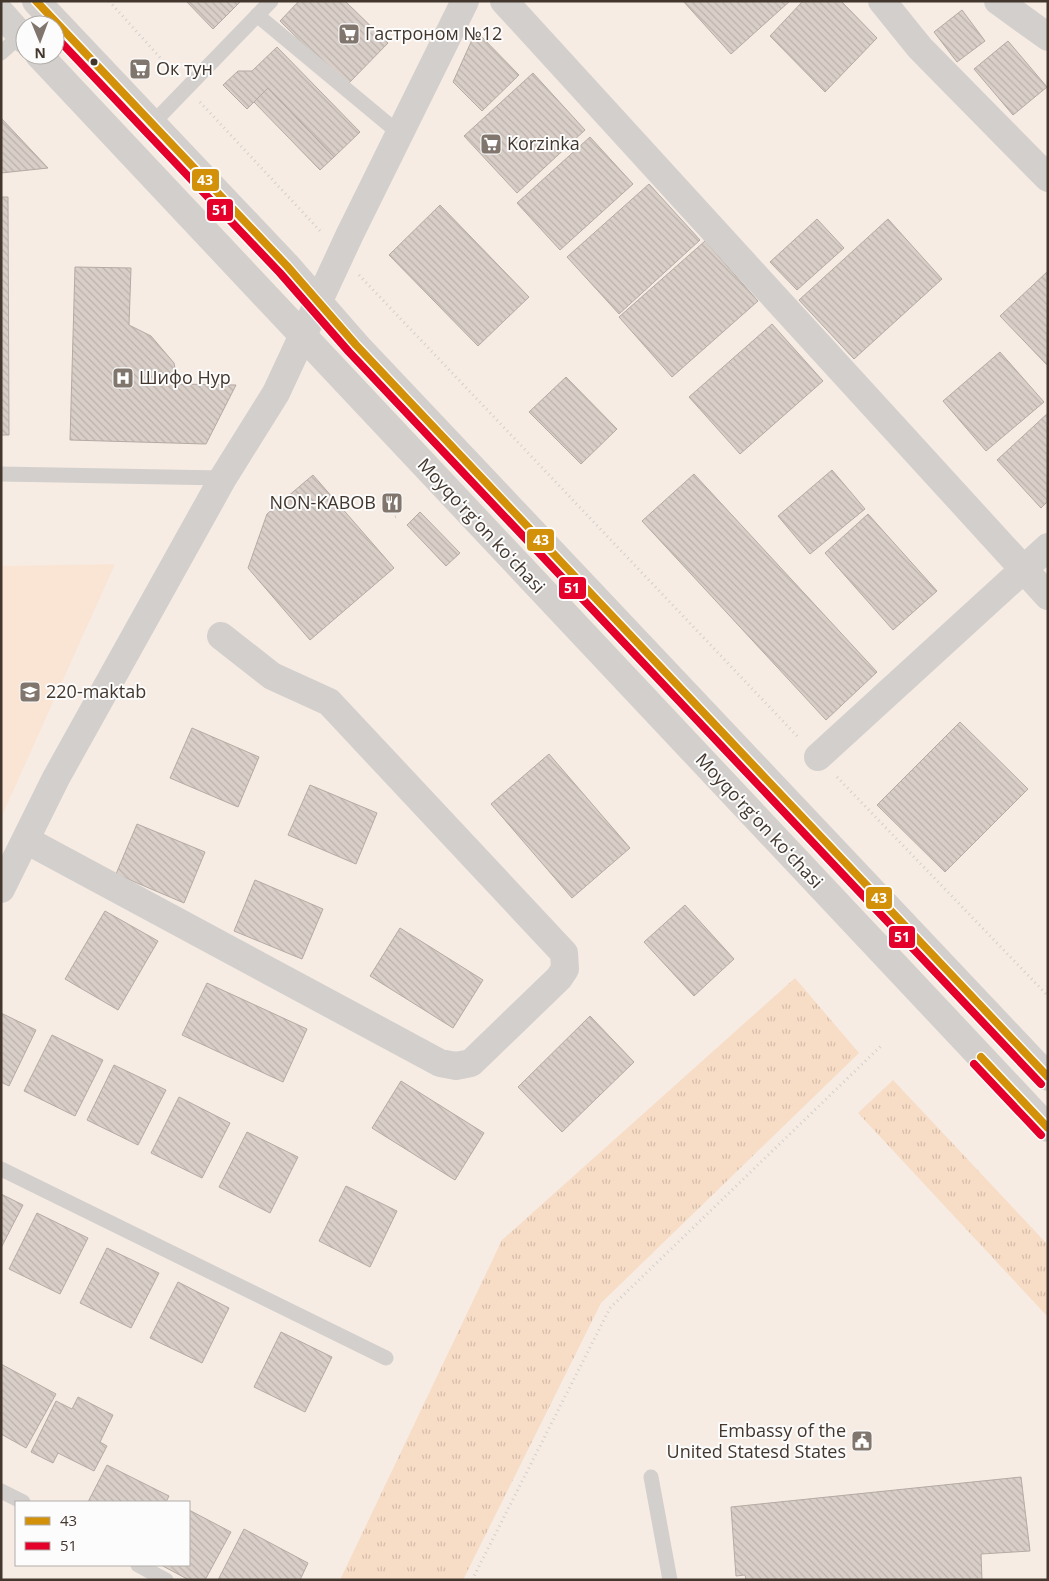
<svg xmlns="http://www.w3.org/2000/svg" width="1049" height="1581" font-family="'Open Sans',sans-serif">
<defs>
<pattern id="grass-tufts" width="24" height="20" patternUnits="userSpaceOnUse" patternTransform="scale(1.25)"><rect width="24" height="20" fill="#f7dcc6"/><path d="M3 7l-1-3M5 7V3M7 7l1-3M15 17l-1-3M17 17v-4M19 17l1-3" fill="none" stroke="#d5bdaa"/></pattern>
<pattern id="building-back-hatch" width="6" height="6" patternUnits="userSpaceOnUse" patternTransform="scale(1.25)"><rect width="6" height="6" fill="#d9cfc8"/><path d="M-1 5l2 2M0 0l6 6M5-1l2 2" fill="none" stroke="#bbb2ac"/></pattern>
</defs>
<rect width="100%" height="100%" fill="#f6ece4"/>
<!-- built -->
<path fill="#fae5d5" d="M115 564 1 818V566Z"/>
<!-- grass -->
<path fill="url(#grass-tufts)" d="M795 978 859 1053 601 1303 463 1580H340L502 1240Z
M893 1080 1048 1245V1317L858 1113Z"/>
<!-- building -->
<path fill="url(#building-back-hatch)" stroke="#b5aba4" d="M186 1H241L213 29Z
M299 1H345L388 43 346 86 280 21Z
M683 1H790L731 54Z
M803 1H841L877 38 825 92 770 36Z
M962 10 985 41 957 62 934 32Z
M476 31 519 75 482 111 453 82Z
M1008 41 1047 87 1013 115 974 69Z
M277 47 360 132 334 157 268 88 247 109 223 85 238 71H252Z
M533 73 585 130 517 193 464 136Z
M268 88 334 157 320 170 254 102Z
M1 118 48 168 1 173Z
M590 137 633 184 560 250 517 203Z
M649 184 700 240 619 314 567 257Z
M1 197H8L9 435H1Z
M440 205 529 297 478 346 389 255Z
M817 219 844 248 797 290 770 262Z
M888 219 942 279 854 359 799 300Z
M705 241 758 301 672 377 619 317Z
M75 267 131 268 129 325 151 336 174 363 178 384 236 385 206 444 70 440Z
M1048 271V366L1000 316Z
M772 324 823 381 740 454 689 397Z
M1000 352 1044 402 986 451 943 401Z
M566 377 617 429 581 464 529 412Z
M1048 413V501L1041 508 997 460Z
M832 470 865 509 810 554 778 516Z
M694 474 877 672 826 720 642 521Z
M313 475 394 568 310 640 248 568 267 514Z
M420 512 460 553 446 566 407 525Z
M868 514 937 591 893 630 825 553Z
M960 722 1028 789 945 872 877 805Z
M192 728 259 757 238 807 170 778Z
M549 754 630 848 572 898 491 804Z
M310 785 377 813 356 864 288 835Z
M137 824 205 852 184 903 116 874Z
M255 880 323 909 302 959 234 931Z
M685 905 734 959 694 996 644 942Z
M105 911 158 941 118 1010 65 979Z
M400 928 483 980 453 1028 370 976Z
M207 983 307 1029 283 1082 182 1035Z
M1 1013 36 1030 9 1086 1 1082Z
M590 1016 634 1062 562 1132 518 1087Z
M52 1035 103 1060 75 1116 24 1091Z
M114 1065 166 1090 138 1145 87 1120Z
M401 1081 484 1133 455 1180 372 1128Z
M179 1097 230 1123 202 1178 151 1153Z
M247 1132 298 1157 270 1213 219 1187Z
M346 1186 397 1211 370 1267 319 1241Z
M1 1194 23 1205 1 1248Z
M37 1213 88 1238 60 1294 9 1269Z
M107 1248 159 1273 131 1328 80 1303Z
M178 1282 229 1308 202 1363 150 1338Z
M281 1332 332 1357 305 1412 254 1387Z
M1 1364 56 1394 26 1448 1 1434Z
M78 1397 113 1415 100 1442 107 1446 94 1471 58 1453 53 1463 31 1452 56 1401 72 1409Z
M107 1465 169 1496 166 1502H88Z
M1021 1477 1030 1551 981 1554 982 1580H746L745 1575 736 1576 731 1507Z
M189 1510 231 1532 205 1580H189L161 1565H189Z
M244 1529 308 1563 300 1580H218Z"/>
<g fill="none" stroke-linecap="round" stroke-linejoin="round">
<!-- path -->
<path stroke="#d2cfcb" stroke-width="3" stroke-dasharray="1 4" stroke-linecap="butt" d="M109 1 174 73
M200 102 322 233
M359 275 799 738
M395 517 398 516
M837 777 1048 996
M472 1580 610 1308 883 1044"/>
<!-- lane -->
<path stroke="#d3cfcc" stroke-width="15" d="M257 15 400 134
M1 53 21 35
M152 124 271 1
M1 474 223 478
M1 1169 386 1358
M651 1477 670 1580
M1 1491 23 1502
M138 1565 166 1580"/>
<!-- street -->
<path stroke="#d3cfcc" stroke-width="28" d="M504 1 1048 596
M882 1 920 48 1048 178
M998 1 1048 37
M818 757 1048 547
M26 840 440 1063 456 1066 471 1063 559 978 565 969 564 953 329 702 272 676 221 636
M1 889 56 778 223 478 276 393 350 234 465 1"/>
<!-- secondary -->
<path stroke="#d3cfcc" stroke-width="28" d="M36 1 287 266 356 345 1048 1077
M1 13 25 40
M39 55 1048 1128"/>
<!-- bus-1 casing -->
<g stroke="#fcfcfc" stroke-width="11">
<path id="bus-1" d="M36 1 287 266 356 345 1048 1077
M981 1057 1048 1128"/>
</g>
<!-- bus-2 casing -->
<g stroke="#fcfcfc" stroke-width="11">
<path id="bus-2" d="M55 36 280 273 349 352 1041 1084
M974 1064 1041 1135"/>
</g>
<!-- bus-1 -->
<use href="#bus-1" stroke="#d39009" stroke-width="8"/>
<!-- bus-2 -->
<use href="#bus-2" stroke="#e4002b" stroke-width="8"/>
</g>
<!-- icons -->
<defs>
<g id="supermarket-square" transform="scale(1.125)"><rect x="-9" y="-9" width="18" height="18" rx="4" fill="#81766d" stroke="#fcfcfc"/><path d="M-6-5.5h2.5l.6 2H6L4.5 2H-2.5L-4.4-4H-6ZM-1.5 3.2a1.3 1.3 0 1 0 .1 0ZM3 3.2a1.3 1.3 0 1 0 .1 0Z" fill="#fff"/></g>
<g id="hospital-square" transform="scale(1.125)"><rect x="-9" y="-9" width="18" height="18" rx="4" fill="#81766d" stroke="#fcfcfc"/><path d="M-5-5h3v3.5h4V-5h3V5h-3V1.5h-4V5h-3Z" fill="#fff"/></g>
<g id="restaurant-square" transform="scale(1.125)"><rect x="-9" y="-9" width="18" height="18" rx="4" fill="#81766d" stroke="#fcfcfc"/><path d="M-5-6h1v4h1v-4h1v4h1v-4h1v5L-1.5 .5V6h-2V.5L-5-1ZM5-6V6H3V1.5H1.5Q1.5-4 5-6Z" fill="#fff"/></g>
<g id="school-square" transform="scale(1.125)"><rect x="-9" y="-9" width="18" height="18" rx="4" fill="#81766d" stroke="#fcfcfc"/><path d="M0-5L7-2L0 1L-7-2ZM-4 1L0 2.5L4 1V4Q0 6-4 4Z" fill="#fff"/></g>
<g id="civic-square" transform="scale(1.125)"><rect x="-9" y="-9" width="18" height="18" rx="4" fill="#81766d" stroke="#fcfcfc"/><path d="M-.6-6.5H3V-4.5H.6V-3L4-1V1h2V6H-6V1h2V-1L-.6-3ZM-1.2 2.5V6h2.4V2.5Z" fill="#fff"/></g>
</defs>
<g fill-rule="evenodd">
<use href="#supermarket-square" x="349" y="34"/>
<use href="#supermarket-square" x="140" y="69"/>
<use href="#supermarket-square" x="491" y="144"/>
<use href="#hospital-square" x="123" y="378"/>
<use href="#restaurant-square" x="392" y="503"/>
<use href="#school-square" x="30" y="692"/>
<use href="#civic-square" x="862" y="1441"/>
</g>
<!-- markers -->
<circle fill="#42362d" stroke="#fcfcfc" stroke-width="2" cx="94" cy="62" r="4.5"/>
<g text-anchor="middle" stroke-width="4" stroke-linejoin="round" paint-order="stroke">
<!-- poi labels -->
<g font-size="18" fill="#42362d" stroke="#fcfcfc" text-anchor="start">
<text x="365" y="40">Гастроном №12</text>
<text x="156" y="75">Ок тун</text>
<text x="507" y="150">Korzinka</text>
<text x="139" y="384">Шифо Нур</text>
<text x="376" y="509" text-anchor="end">NON-KABOB</text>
<text x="46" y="698">220-maktab</text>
<text x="846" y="1437" text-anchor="end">Embassy of the<tspan x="846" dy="21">United Statesd States</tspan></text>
</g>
<!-- street labels -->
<g font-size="18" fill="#42362d" stroke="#fcfcfc">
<text transform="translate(481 526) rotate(47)" y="6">Moyqoʻrgʻon koʻchasi</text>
<text transform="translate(759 821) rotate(47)" y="6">Moyqoʻrgʻon koʻchasi</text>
</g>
</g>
<g stroke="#fcfcfc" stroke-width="2">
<rect x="191" y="168" width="29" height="24" rx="5" fill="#d39009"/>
<rect x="206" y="198" width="28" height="24" rx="5" fill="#e4002b"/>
<rect x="526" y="528" width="29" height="24" rx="5" fill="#d39009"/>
<rect x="558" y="576" width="29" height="24" rx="5" fill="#e4002b"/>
<rect x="865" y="886" width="28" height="24" rx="5" fill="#d39009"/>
<rect x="888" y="925" width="28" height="24" rx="5" fill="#e4002b"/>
</g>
<g font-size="14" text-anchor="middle" font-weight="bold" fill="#fff">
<text x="205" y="185">43</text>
<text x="220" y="215">51</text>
<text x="541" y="545">43</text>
<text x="572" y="593">51</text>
<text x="879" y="903">43</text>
<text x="902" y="942">51</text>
</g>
<!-- border -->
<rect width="1049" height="1581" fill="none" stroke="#42362d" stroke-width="5"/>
<!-- legend -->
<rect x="15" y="1501" width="175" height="65" fill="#fcfcfc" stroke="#b2ada9"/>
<rect x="25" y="1517" width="25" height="8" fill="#d39009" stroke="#b2ada9"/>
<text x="60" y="1526" font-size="15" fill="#42362d">43</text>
<rect x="25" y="1542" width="25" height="8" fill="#e4002b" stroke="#b2ada9"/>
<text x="60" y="1551" font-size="15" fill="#42362d">51</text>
<!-- north arrow -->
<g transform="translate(40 40) rotate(179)"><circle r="24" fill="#fcfcfc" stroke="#b2ada9"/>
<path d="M0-4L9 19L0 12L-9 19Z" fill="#81766d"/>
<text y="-8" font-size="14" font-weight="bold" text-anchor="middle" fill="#42362d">N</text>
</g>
</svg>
